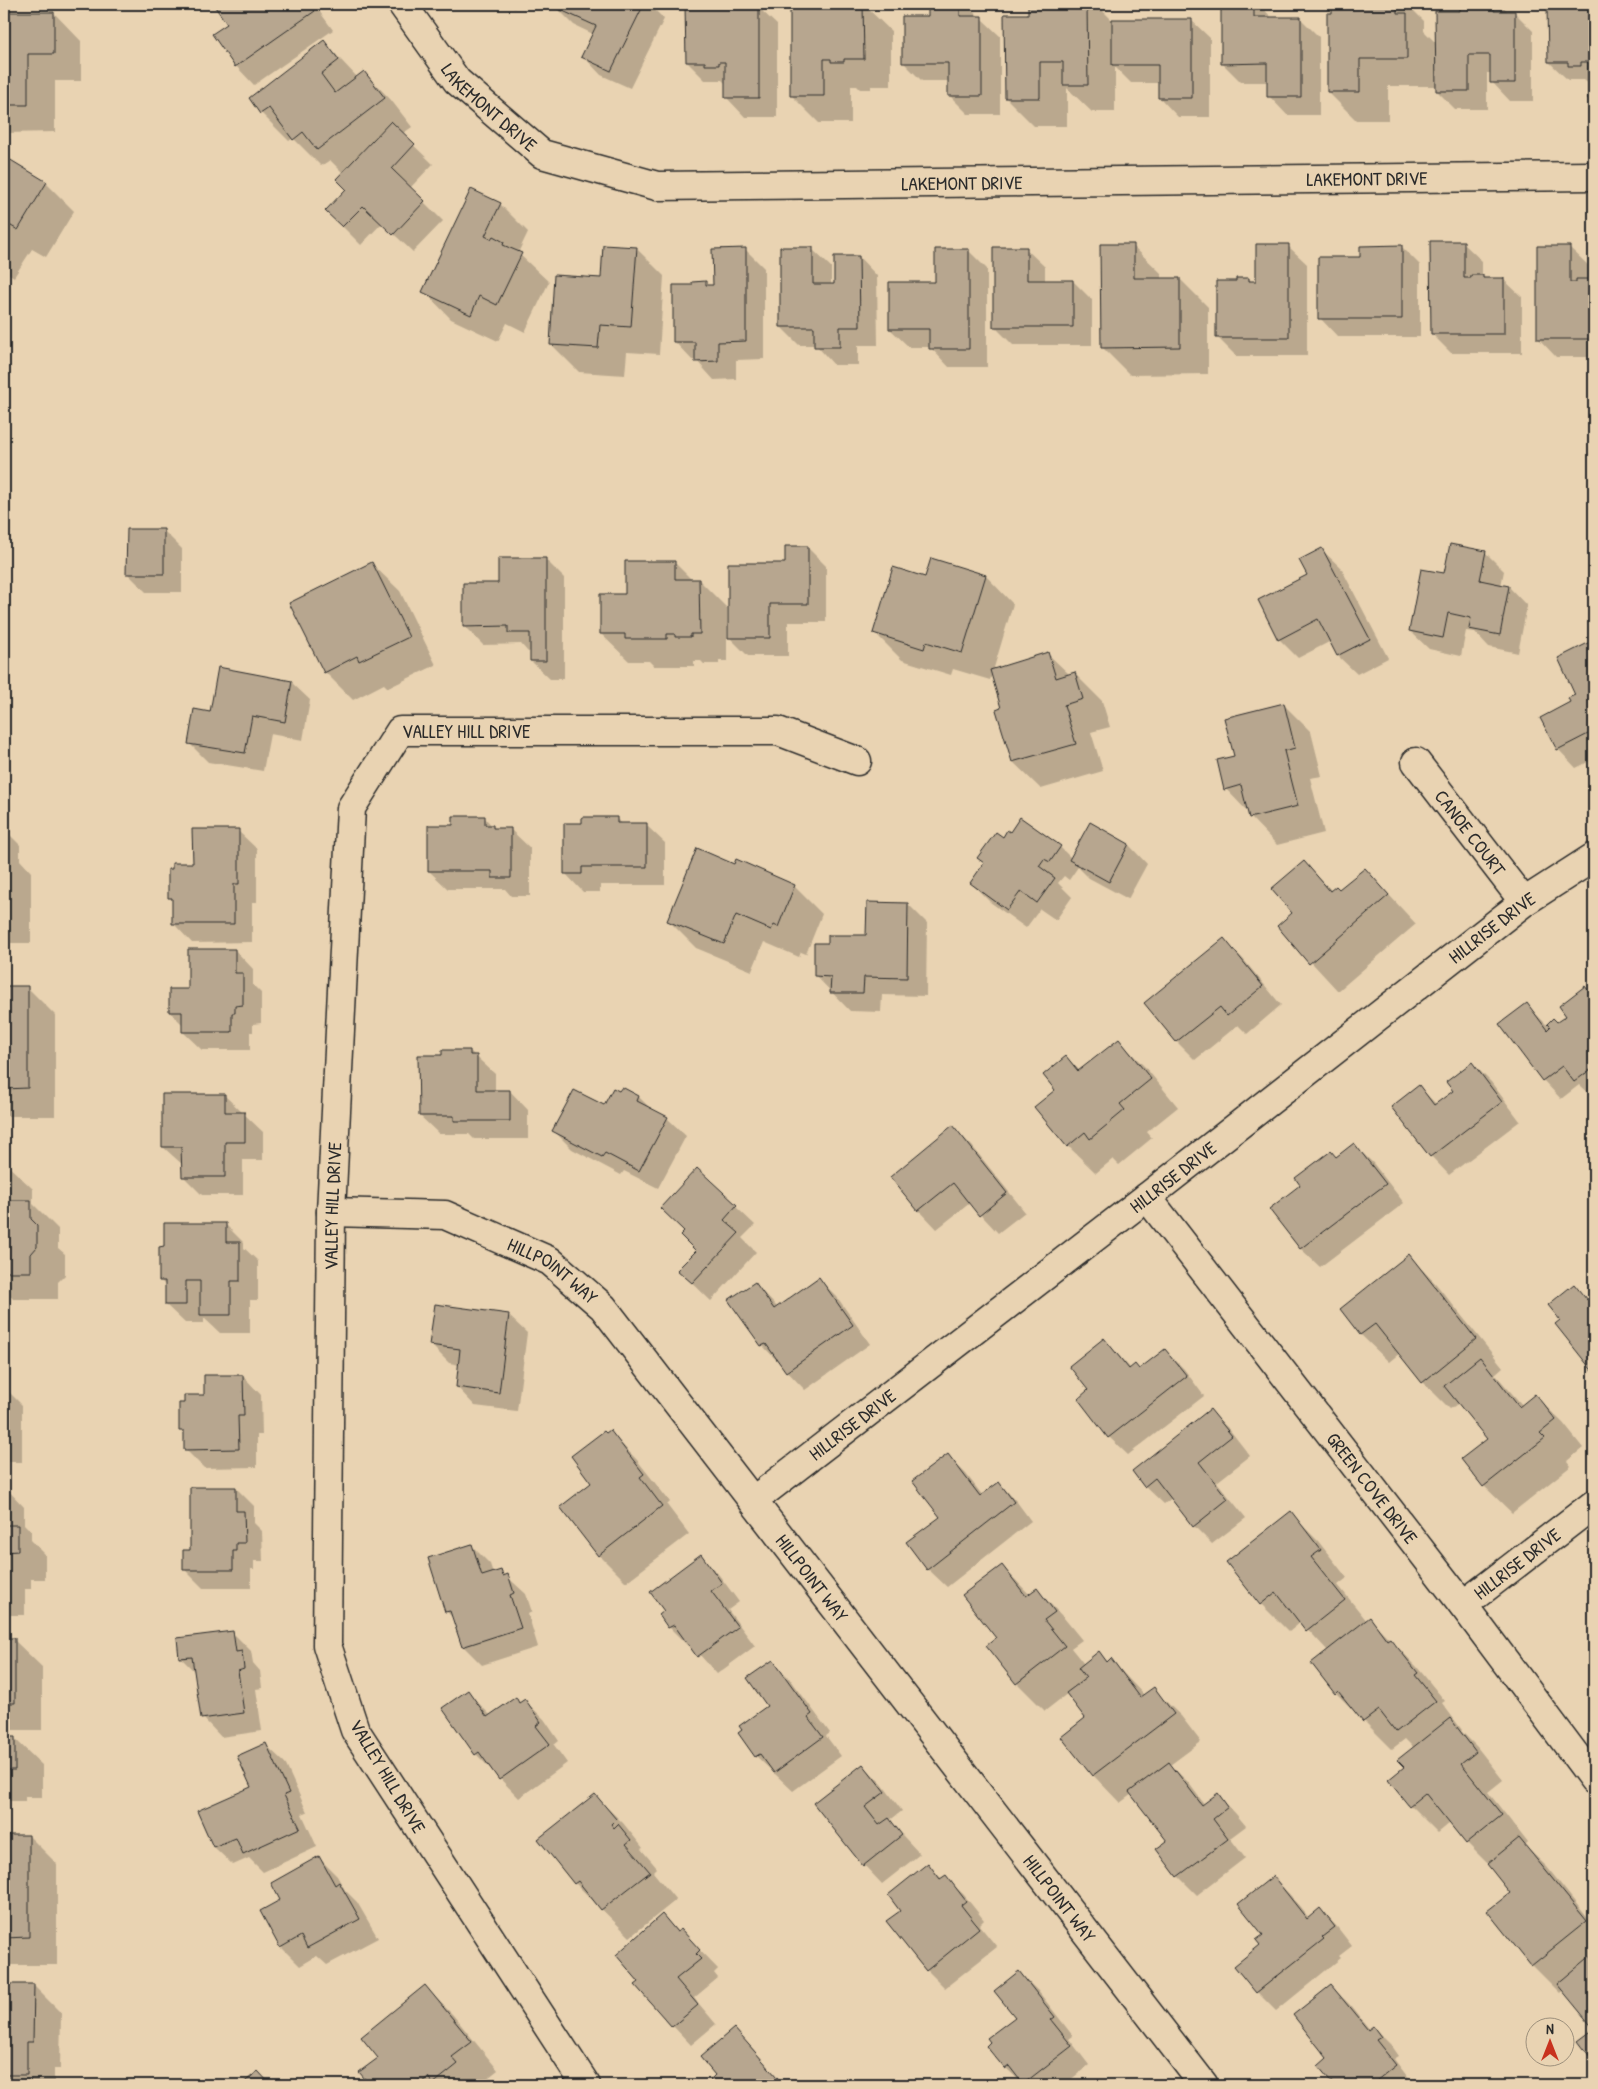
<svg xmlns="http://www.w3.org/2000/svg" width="1598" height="2089" font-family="'Patrick Hand',sans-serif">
<rect width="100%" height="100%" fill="#e9d3b2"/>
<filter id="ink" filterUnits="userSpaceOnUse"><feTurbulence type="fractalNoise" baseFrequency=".02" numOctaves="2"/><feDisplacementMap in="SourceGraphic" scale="10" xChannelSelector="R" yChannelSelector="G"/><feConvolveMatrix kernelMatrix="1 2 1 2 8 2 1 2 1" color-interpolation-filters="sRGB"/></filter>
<g filter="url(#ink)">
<!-- shadow -->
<path fill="#0003" d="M4 4H65V5H4Z
M214 4H314L333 30 254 85 236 66 229 24Z
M510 4H520L514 8Z
M557 4H649L664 19 630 88 601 75 583 56 593 34 574 25 555 6Z
M811 4H863L891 31V86H871V89H860L857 86H851V123H819L792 96Z
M930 4H966L1000 36V114H968L950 96V81H922L903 62 930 17Z
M1029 4H1096L1112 20H1191L1210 38V117H1178L1160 98V83H1131L1115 67V112H1092L1067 88V126H1034L1006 98 1029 15Z
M1222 4H1259L1272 18H1300L1319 37V115H1287L1269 96V82H1241L1222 63Z
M1333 4H1407L1424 21V31L1437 44 1462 13V4H1501L1509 13H1515L1533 31V101H1510L1492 82V73H1487V109H1455L1437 91V86H1388V120H1356L1328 92Z
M758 7 777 25V117H745L727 98 725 83 722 80H705L687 62Z
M1549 7H1594V104L1589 99V84L1584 80H1568L1549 62Z
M54 13 81 41V81H55V132L4 133V14Z
M324 42 357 77 364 72 391 100 412 127 402 134 433 164 410 188 443 221 413 252 382 223 361 245 327 211 348 189 343 173 330 160 321 166 293 138 289 141 261 113 250 99Z
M4 158 46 183 74 211 46 257 32 249 14 277 4 271Z
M500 204 528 232 518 253 549 282 525 332 507 323 498 341 451 319 424 291Z
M1463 243 1482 261V276L1486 279H1503L1522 297V353H1451L1432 334Z
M1133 246 1161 273V279H1180L1208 307V374L1130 375 1102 347Z
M1288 246 1307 264V356H1236L1217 337 1237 282 1249 279 1252 282H1257Z
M1401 246 1420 265V337H1338L1320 318 1361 258Z
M1569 247 1588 265V280L1594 283V357H1556L1538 338Z
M636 248 664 276 659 354 627 352 625 375 579 372 551 344Z
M745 249 764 268V359L736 360V379L714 380 696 360H692L674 341 694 286 705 283 709 286H714Z
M812 249 831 267V286H836L859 257 877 276 878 345H858V365H834L816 345H799L781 327Z
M1026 249 1045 267V281H1073L1092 300V345H1013L995 327Z
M968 250 987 269V367H949L930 347H909L890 329Z
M164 531 182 549V592H146L127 573Z
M808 548 826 566V622H788V656H748L730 638Z
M1322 550 1341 568 1388 658 1357 674 1338 656 1331 641 1298 658 1279 639Z
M1485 552 1504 571 1501 586 1509 587 1527 606 1518 653 1489 647 1475 632 1466 631 1461 656 1429 649 1410 631 1445 574Z
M546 560 564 578V679H550L531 661V651L528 652 521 644 483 645 464 626 499 584Z
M931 560 986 576 1013 604 993 671 1048 654 1070 675 1075 674 1102 701 1110 727 1091 732 1103 771 1041 789 1013 762 998 711 1002 709 992 674 990 680 953 669 951 675 902 660 874 632 925 579Z
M674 562 692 580H699L727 608V661H719V664H704L701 661H694V666H654L649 661H629L601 634 626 595Z
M372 564 400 591 436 665 388 688 384 684 353 700 325 672Z
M1594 641V759L1576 768 1558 749 1572 703 1577 695 1559 659Z
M291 682 310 700 303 740 270 734 263 771 208 762 189 743 211 714Z
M1283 704 1311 732 1322 776 1310 778 1324 833 1277 845 1250 817 1248 812 1226 789 1235 757Z
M484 817 496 830H511L530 848V896H511L505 889H448L429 871 454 826Z
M616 818 623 825H646L665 843V885H600V892H583L565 873 583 825Z
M1090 824 1129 845 1147 864 1128 899 1089 878 1078 867 1069 880 1064 876 1058 883 1072 897 1056 920 1040 909 1026 928 990 902 971 883 1003 838 1060 847 1071 858Z
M4 829 20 845V860L31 872V943H4Z
M238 831 257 849V902H252V942L192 943 174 924V902L169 897 194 864Z
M1304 863 1332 891H1340L1365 869 1416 924 1338 991 1278 926 1293 913Z
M734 866 794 886 822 914 806 954 801 952 799 957 764 942 752 971 696 948 669 921Z
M908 904 927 923 926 996 882 995 881 1012 850 1011 815 975 829 945 867 937Z
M1224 940 1243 959 1281 1005 1247 1034 1238 1025 1195 1060 1176 1041Z
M235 950 253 969V985L261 993V1023L253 1024V1032H250V1050H202L183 1032V1025L170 1012 190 990Z
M4 987H27L55 1015V1116H4Z
M1585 988 1594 997V1099L1579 1085 1561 1099 1543 1080 1501 1025 1527 1005 1547 1025 1553 1020 1557 1024 1567 1016Z
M1118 1040 1146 1068 1178 1107 1147 1132 1152 1138 1119 1165 1113 1159 1096 1173 1068 1146 1057 1090 1066 1057 1080 1071Z
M470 1051 495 1074V1091H510L528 1110V1139H474L469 1134H439L420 1116 443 1056Z
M1472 1063 1491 1082 1520 1121 1449 1175 1431 1156 1419 1087 1437 1105 1455 1091Z
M224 1095 263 1132V1160H243V1195H202L183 1176V1165L163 1147Z
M639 1097 652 1110 667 1118 686 1136 658 1188 624 1171 621 1175 572 1149 554 1131 604 1107Z
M953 1127 972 1146 1025 1212 998 1233 970 1203 937 1229 919 1210Z
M1354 1145 1373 1163 1404 1203 1320 1267 1301 1249 1270 1209Z
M4 1162 33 1189V1204L58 1229V1248L65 1254V1275L58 1282V1299H13L4 1289Z
M697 1170 755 1225 742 1238 756 1252 711 1301 679 1270 697 1251 685 1231Z
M226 1225 244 1243V1248L258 1261V1300H250V1333H220L204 1318V1323H185L166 1305V1286L161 1281Z
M1409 1256 1436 1284 1503 1367 1495 1374 1523 1406 1535 1396 1563 1423 1583 1448 1567 1461 1571 1466 1512 1513 1484 1486 1488 1440 1459 1403 1450 1409 1423 1382 1400 1353 1389 1362 1361 1335 1342 1310Z
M819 1279 837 1297 870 1344 805 1390 762 1345 755 1284 778 1308Z
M1574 1286 1588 1300 1594 1295V1371L1557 1325 1562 1320Z
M508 1315 527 1333 517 1411 475 1406 457 1387 460 1365 449 1363 431 1345Z
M1104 1339 1131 1369 1140 1370 1165 1350 1184 1369 1204 1396 1128 1455 1109 1437 1090 1391Z
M243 1376 261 1395 262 1435H257V1467L204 1468 185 1449V1435L180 1430 185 1404Z
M4 1387 22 1405V1462H4Z
M1210 1411 1229 1429 1250 1456 1217 1482 1246 1518 1212 1544 1194 1526 1172 1498 1164 1504 1145 1486Z
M610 1432 637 1460 670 1502 667 1505 689 1534 626 1582 599 1555 593 1483 606 1435Z
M948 1456 966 1474 983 1496 999 1483 1017 1502 1031 1521 947 1587 928 1569 941 1517Z
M4 1486 24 1507V1524L31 1531V1540L45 1554V1579H31V1589H25V1615H4Z
M236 1488 254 1506V1523L262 1531 263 1561H254V1569H251V1588H203L184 1569 191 1551Z
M1290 1513 1318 1541 1347 1578 1338 1585 1367 1621 1370 1619 1417 1667 1445 1701 1442 1703 1462 1730 1461 1731 1477 1747 1503 1780 1488 1792 1528 1843 1525 1846 1547 1867 1594 1926V2028L1563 1990 1560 1993 1532 1965 1512 1893 1492 1868 1467 1843 1450 1823 1438 1833 1410 1805 1390 1780 1406 1768 1414 1748 1405 1739 1392 1749 1336 1693 1328 1651 1301 1622 1289 1632 1261 1604 1228 1562Z
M472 1546 490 1564 493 1573 501 1571 526 1594 532 1612 528 1614 538 1647 482 1665 463 1646 454 1619 446 1611Z
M701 1556 719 1575 739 1602 728 1610 755 1646 717 1674 690 1644 688 1646 669 1627 660 1615 666 1612Z
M1002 1566 1030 1595 1037 1590 1064 1618 1082 1640 1071 1648 1084 1664 1099 1653 1108 1662 1111 1660 1144 1695 1153 1689 1181 1716 1201 1742 1170 1765 1188 1782 1205 1805 1218 1795 1236 1814 1246 1826 1230 1838 1245 1858 1197 1895 1178 1876 1169 1841 1132 1794 1120 1803 1093 1775 1087 1719 1068 1693 1045 1711 1017 1683 997 1639Z
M232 1632 251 1651 253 1663 260 1671 262 1688 256 1689 262 1731 221 1737 203 1718 196 1673 181 1658Z
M4 1640H14L42 1667V1730H10V1738H14L42 1765V1797H25V1801H4Z
M772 1661 791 1680 830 1733 826 1736 841 1756 793 1791 756 1756 739 1733 769 1706Z
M468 1692 491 1716 516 1699 520 1704 525 1701 544 1719 559 1741 554 1745 567 1763 519 1798 476 1754Z
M266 1745 285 1763 307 1812 302 1814 317 1847 263 1872 249 1858 233 1865 214 1847 198 1812 253 1787Z
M863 1765 882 1784 902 1811 889 1821 920 1854 882 1884 864 1865Z
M595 1796 623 1823 643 1848 641 1849 657 1868 653 1872 676 1900 630 1937 575 1883Z
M4 1836H29L57 1864V1965H4Z
M318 1857 337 1876 345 1890 357 1902 378 1938 327 1965 317 1956 300 1966 281 1947 282 1900Z
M928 1865 942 1879 945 1877 964 1895 984 1920 979 1925 997 1947 945 1988 927 1970 902 1911Z
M1273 1877 1291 1896 1309 1918 1320 1909 1338 1928 1352 1946 1339 1956 1341 1958 1276 2011 1257 1992 1236 1966 1262 1945Z
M662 1916 679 1933 681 1931 718 1969 714 1973 718 1978 694 1998 716 2024 691 2045 673 2026Z
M1019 1973 1038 1991 1073 2036 1069 2039 1089 2065 1064 2085H1024L1006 2068 1017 2017Z
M4 1985H33L61 2013 60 2069H54V2085H4Z
M1331 1986 1350 2005 1370 2030 1373 2027 1392 2046 1399 2056 1394 2059 1413 2084 1335 2085 1320 2066 1329 2059Z
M425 1987 453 2015 498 2070 479 2085H372L361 2073 379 2058Z
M734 2030 752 2048 784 2085H717L712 2080 717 2075Z"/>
<!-- building -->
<path fill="#b7a68f" stroke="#2b2b2b" d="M213 4H310L315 11 235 67 212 34 227 24Z
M555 4H644L611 71 581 57 596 26 554 7Z
M790 4H863L864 59H844V62H831V59H824V96H790Z
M928 4H960V16H982V96H948V63H902V16H928Z
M1028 4H1087L1088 85H1063V62H1040V98H1005L1004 14H1028Z
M1221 4H1254V17H1301V97H1267V63L1221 64Z
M1332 4H1397V13H1407V59H1360V92H1327V13H1332Z
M1460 4H1494V11H1515V83H1490V55H1469V91H1436L1435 11H1460Z
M685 5H759V98H725V62H719V65H705V62H686Z
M1547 6H1594V99H1588V62H1581V66H1568V62H1548Z
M4 12H54V54H28V105H4Z
M1112 19H1192V98H1158V65H1112Z
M324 40 339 60 321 74 335 93 364 71 385 98 317 150 303 132 293 140 269 108 260 114 249 98Z
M391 121 415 144 392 169 425 201 393 235 363 206 342 227 325 211 346 189 336 179Z
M4 156 47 182 18 230 4 222Z
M471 189 501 203 485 236 491 239 493 236 504 242 503 245 522 253 497 305 479 296 471 315 422 292Z
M1430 241H1464V278H1471V275H1483V278H1504V334H1431Z
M1100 244H1134V278H1180V347L1101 348Z
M1256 244H1289V338H1216V281H1236V278H1249V281H1256Z
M603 245 637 247 631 327 600 325 598 348 550 345 554 275 601 278Z
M1402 245V319H1318V257H1360V246Z
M1537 246H1570V282H1576V279H1590V282H1594V339H1537Z
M780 247H813V284H834V256H859L860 327H840V347H814V327H780Z
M993 247H1027V280H1073V327H993Z
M746 248V341L718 342V361L695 362V342H673V285H692V282L706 281V285H713L712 249Z
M935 249H969V349H929V329H889V282H935Z
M127 529H164V574H126Z
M1450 544 1486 551 1480 580 1509 586 1500 635 1469 629 1471 618 1448 613 1443 638 1409 631 1421 569 1444 573Z
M785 546H808V604H770V638H728V563H785Z
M1322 548 1370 639 1337 656 1318 619 1278 640 1258 600 1307 575 1299 560Z
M498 558H546V661H530V633H508V626L463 627V583H498Z
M931 558 986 575 962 653 926 642 924 649 873 633 893 567 925 577Z
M625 561H675V579H699L700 634H691V637H675V634H667V639H625V634H600V594H625Z
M372 562 409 637 359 661 357 656 324 673 289 603Z
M1594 640V731L1557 750 1540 718 1570 702 1568 698 1575 695 1558 658Z
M1048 652 1056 678 1075 672 1083 699 1064 705 1076 744 1012 762 996 710 1001 708 990 670Z
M218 667 292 681 285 722 252 716 245 753 188 744 194 709 210 712Z
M1284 703 1295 748 1284 751 1298 806 1249 818 1241 785 1224 790 1217 760 1234 756 1224 718Z
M453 816H485V825H493V828H511V878H492V871H428V825H453Z
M582 817H617V823H647V867H582V874H564V823H582Z
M1020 817 1061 846 1050 862 1044 859 1039 866 1055 878 1037 903 1021 891 1007 910 970 883 984 863 977 858 996 832 1003 837 1007 830 1010 832Z
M1090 822 1129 844 1109 882 1069 860Z
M192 829H239V884H234V924H172V898H168V869H172V863H193Z
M697 848 734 864 736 859 795 885 778 927 774 925 771 930 736 915 724 944 667 921Z
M1304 861 1330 891 1336 886 1339 889 1365 868 1389 895 1309 964 1277 926 1292 913 1271 889Z
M867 902 908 903 907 978 864 977 863 993H830L831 977 814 976V943H828V935H866Z
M1224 938 1263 986 1227 1016 1220 1007 1176 1042 1144 1003Z
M188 949H235V973H243V1005L235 1006V1013H232V1032H182V1012H169V989H188Z
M4 986H28V1088L4 1089Z
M1585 986 1594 998V1042L1589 1046 1594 1053V1067L1574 1082 1562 1066 1542 1081 1499 1024 1527 1003 1547 1030 1550 1027 1547 1024 1553 1018 1557 1022 1566 1016 1559 1006Z
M1119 1039 1151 1079 1120 1104 1125 1110 1090 1139 1085 1132 1067 1147 1034 1107 1055 1090 1043 1075 1066 1056 1078 1071Z
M442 1050H470V1055H477V1090H510V1121H454V1116H419L418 1055H442Z
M1472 1062 1502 1102 1430 1157 1391 1107 1419 1085 1434 1105 1453 1091 1446 1082Z
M622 1087 639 1096 637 1101 668 1117 639 1171 605 1153 602 1157 552 1131 574 1090 604 1105 613 1088 619 1091Z
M162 1094H225V1112H245V1142H225V1177H182L181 1147H162Z
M953 1125 1007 1193 979 1216 953 1183 918 1211 890 1177Z
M1354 1143 1386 1184 1300 1249 1269 1209 1300 1185 1295 1178 1331 1151 1336 1157Z
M4 1160H6V1200H31V1219L37 1225V1247L31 1254V1272H4Z
M697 1168 737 1205 724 1220 739 1233 692 1283 677 1270 696 1251 680 1235 684 1231 660 1208Z
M164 1223H226V1242H240V1281H231V1315H200V1281H186V1305H165V1281H159V1247L164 1246Z
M1409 1254 1476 1339 1422 1383 1375 1324 1360 1335 1340 1309Z
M819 1277 853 1325 786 1372 766 1344 761 1346 728 1300 755 1282 774 1309Z
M1574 1284 1587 1300 1594 1294V1373L1555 1324 1560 1320 1548 1305Z
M435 1304 509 1314 499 1393 456 1387 460 1349 429 1345Z
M1104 1338 1129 1369 1135 1364 1139 1369 1165 1349 1187 1376 1108 1438 1078 1399 1088 1390 1069 1366Z
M1480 1357 1519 1407 1535 1394 1556 1420 1540 1433 1545 1438 1483 1487 1461 1459 1487 1439 1444 1386Z
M204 1375H243L244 1416H238L239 1449 184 1450V1431H179V1403H184V1395H204Z
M1210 1409 1232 1436 1199 1462 1228 1499 1193 1527 1155 1478 1144 1487 1132 1471Z
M610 1430 644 1474 640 1477 662 1506 598 1556 560 1507 591 1483 571 1456 604 1431 606 1433Z
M948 1454 980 1496 999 1482 1014 1502 927 1570 906 1542 940 1517 912 1481Z
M190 1487H236V1511H244L245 1543H236V1551H233V1570H183V1550H190Z
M4 1502V1525H18V1551L4 1552V1562Z
M1291 1511 1321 1550 1311 1557 1345 1600 1306 1631 1276 1592 1260 1605 1226 1562Z
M472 1544 482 1576 501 1570 503 1576 508 1574 514 1593 510 1595 521 1628 462 1647 450 1611 445 1612 428 1558Z
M701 1554 722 1583 711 1591 738 1627 697 1657 674 1625 668 1628 659 1615 664 1611 650 1592Z
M1002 1565 1026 1596 1037 1588 1055 1612 1044 1620 1065 1646 1016 1684 986 1646 996 1638 962 1595Z
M1370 1617 1387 1640 1390 1638 1418 1673 1415 1675 1436 1701 1396 1732 1379 1710 1363 1722 1338 1691 1335 1694 1311 1663Z
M233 1631 236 1652 242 1651 244 1669 238 1671 244 1713 201 1719 192 1657 179 1658 177 1638Z
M4 1638H15V1703H4Z
M1099 1651 1107 1662 1111 1658 1140 1697 1154 1687 1174 1714 1092 1776 1061 1737 1085 1718 1066 1693 1086 1678 1078 1668Z
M773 1660 812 1714 808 1717 823 1737 774 1773 760 1754 755 1757 738 1733 742 1730 739 1726 767 1706 747 1678Z
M468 1690 487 1717 516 1697 519 1703 525 1699 541 1722 536 1726 550 1744 499 1780 479 1752 475 1755 442 1708Z
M1450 1718 1476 1752 1461 1764 1502 1815 1466 1844 1425 1793 1409 1806 1388 1780 1404 1767 1397 1760Z
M4 1737H15V1770H4Z
M266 1743 289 1793 284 1795 300 1828 243 1854 236 1838 213 1847 197 1811 251 1787 237 1756Z
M1169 1762 1202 1805 1218 1793 1228 1807 1213 1819 1228 1839 1177 1877 1156 1849 1167 1841 1129 1792Z
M863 1764 885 1792 865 1807 879 1825 889 1818 902 1835 863 1866 813 1803Z
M595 1794 616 1819 611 1824 614 1828 618 1824 631 1840 626 1844 650 1872 601 1910 578 1881 574 1884 538 1839Z
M4 1835H29V1937L4 1938Z
M1519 1838 1587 1921 1531 1966 1487 1911 1510 1893 1487 1864Z
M319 1856 335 1885 339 1882 360 1919 307 1948 301 1936 280 1948 260 1911 280 1900 271 1883Z
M928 1863 940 1879 946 1875 966 1901 961 1905 979 1928 926 1971 886 1921 900 1911 888 1895Z
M1273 1876 1307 1919 1320 1908 1335 1927 1322 1937 1324 1939 1256 1993 1234 1966 1260 1945 1256 1940 1263 1935 1238 1904Z
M662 1914 677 1932 681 1929 700 1950 696 1954 701 1959 676 1979 698 2005 672 2027 635 1985 639 1982 616 1955Z
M1593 1954 1594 1956V2062L1578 2041 1594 2029 1557 1984Z
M1019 1971 1055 2017 1051 2020 1072 2046 1023 2084 1009 2066 1005 2069 986 2046 990 2042 987 2038 1015 2017 994 1991Z
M4 1984H34L33 2042H27V2075H4Z
M425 1985 472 2042 452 2057 458 2064 433 2084 428 2077 421 2083 419 2080 413 2085H370L359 2072 378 2058 361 2037Z
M1331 1985 1368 2030 1373 2026 1381 2037 1376 2040 1396 2065 1371 2085H1334L1318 2066 1327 2058 1293 2015Z
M734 2028 784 2085H715L710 2080 715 2075 700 2057Z
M258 2071 271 2085H241Z"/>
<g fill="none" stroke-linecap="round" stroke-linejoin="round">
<!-- minor casing -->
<g stroke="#2b2b2b" stroke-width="31">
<g id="minor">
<path id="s1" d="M402 4 457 81 542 154 657 186 1594 176"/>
<path id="s2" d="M1416 762 1524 902"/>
<path id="s3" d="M1147 1197 1463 1605 1594 1780"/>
<path id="s4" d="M331 1212 445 1215 550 1261 603 1307 1204 2085"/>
<path id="s5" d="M754 1500 1147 1197 1524 902 1594 857"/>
<path id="s6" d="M1463 1605 1594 1504"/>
<path id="s7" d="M586 2085 355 1730 327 1645 331 1212 351 808 400 731H778L857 761"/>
</g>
</g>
<!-- minor -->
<use href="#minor" stroke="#e9d3b2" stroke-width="28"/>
</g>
</g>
<g text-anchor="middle" stroke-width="4.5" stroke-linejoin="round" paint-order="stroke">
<!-- street labels -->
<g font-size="19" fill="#2b2b2b" stroke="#e9d3b2">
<text dy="7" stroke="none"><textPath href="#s1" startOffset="136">LAKEMONT DRIVE</textPath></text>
<text dy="7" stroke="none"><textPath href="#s1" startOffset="1036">LAKEMONT DRIVE</textPath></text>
<text dy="7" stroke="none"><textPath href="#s1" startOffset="631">LAKEMONT DRIVE</textPath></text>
<text dy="7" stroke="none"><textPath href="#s7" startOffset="1508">VALLEY HILL DRIVE</textPath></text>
<text dy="7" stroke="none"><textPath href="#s2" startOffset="89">CANOE COURT</textPath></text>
<text dy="7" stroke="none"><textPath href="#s5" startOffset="934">HILLRISE DRIVE</textPath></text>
<text dy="7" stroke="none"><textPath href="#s5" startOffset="529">HILLRISE DRIVE</textPath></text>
<text dy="7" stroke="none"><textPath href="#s7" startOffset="952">VALLEY HILL DRIVE</textPath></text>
<text dy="7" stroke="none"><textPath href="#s4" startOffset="236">HILLPOINT WAY</textPath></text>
<text dy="7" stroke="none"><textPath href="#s5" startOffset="124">HILLRISE DRIVE</textPath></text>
<text dy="7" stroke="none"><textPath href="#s3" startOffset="368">GREEN COVE DRIVE</textPath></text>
<text dy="7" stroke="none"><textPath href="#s6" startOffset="68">HILLRISE DRIVE</textPath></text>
<text dy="7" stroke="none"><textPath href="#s4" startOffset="641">HILLPOINT WAY</textPath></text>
<text transform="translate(388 1776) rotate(59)" y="7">VALLEY HILL DRIVE</text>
<text dy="7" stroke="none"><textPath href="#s4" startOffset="1046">HILLPOINT WAY</textPath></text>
</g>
</g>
<!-- margin -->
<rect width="1598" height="2089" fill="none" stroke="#e9d3b2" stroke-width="20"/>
<rect x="10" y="10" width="1578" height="2069" fill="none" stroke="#2b2b2b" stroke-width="2" filter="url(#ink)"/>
<!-- north arrow -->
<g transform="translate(1550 2042)"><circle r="24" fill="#e9d3b2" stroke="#9d907c"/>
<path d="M0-4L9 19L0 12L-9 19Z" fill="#c8321e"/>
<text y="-8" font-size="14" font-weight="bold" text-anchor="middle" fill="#2b2b2b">N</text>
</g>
</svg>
